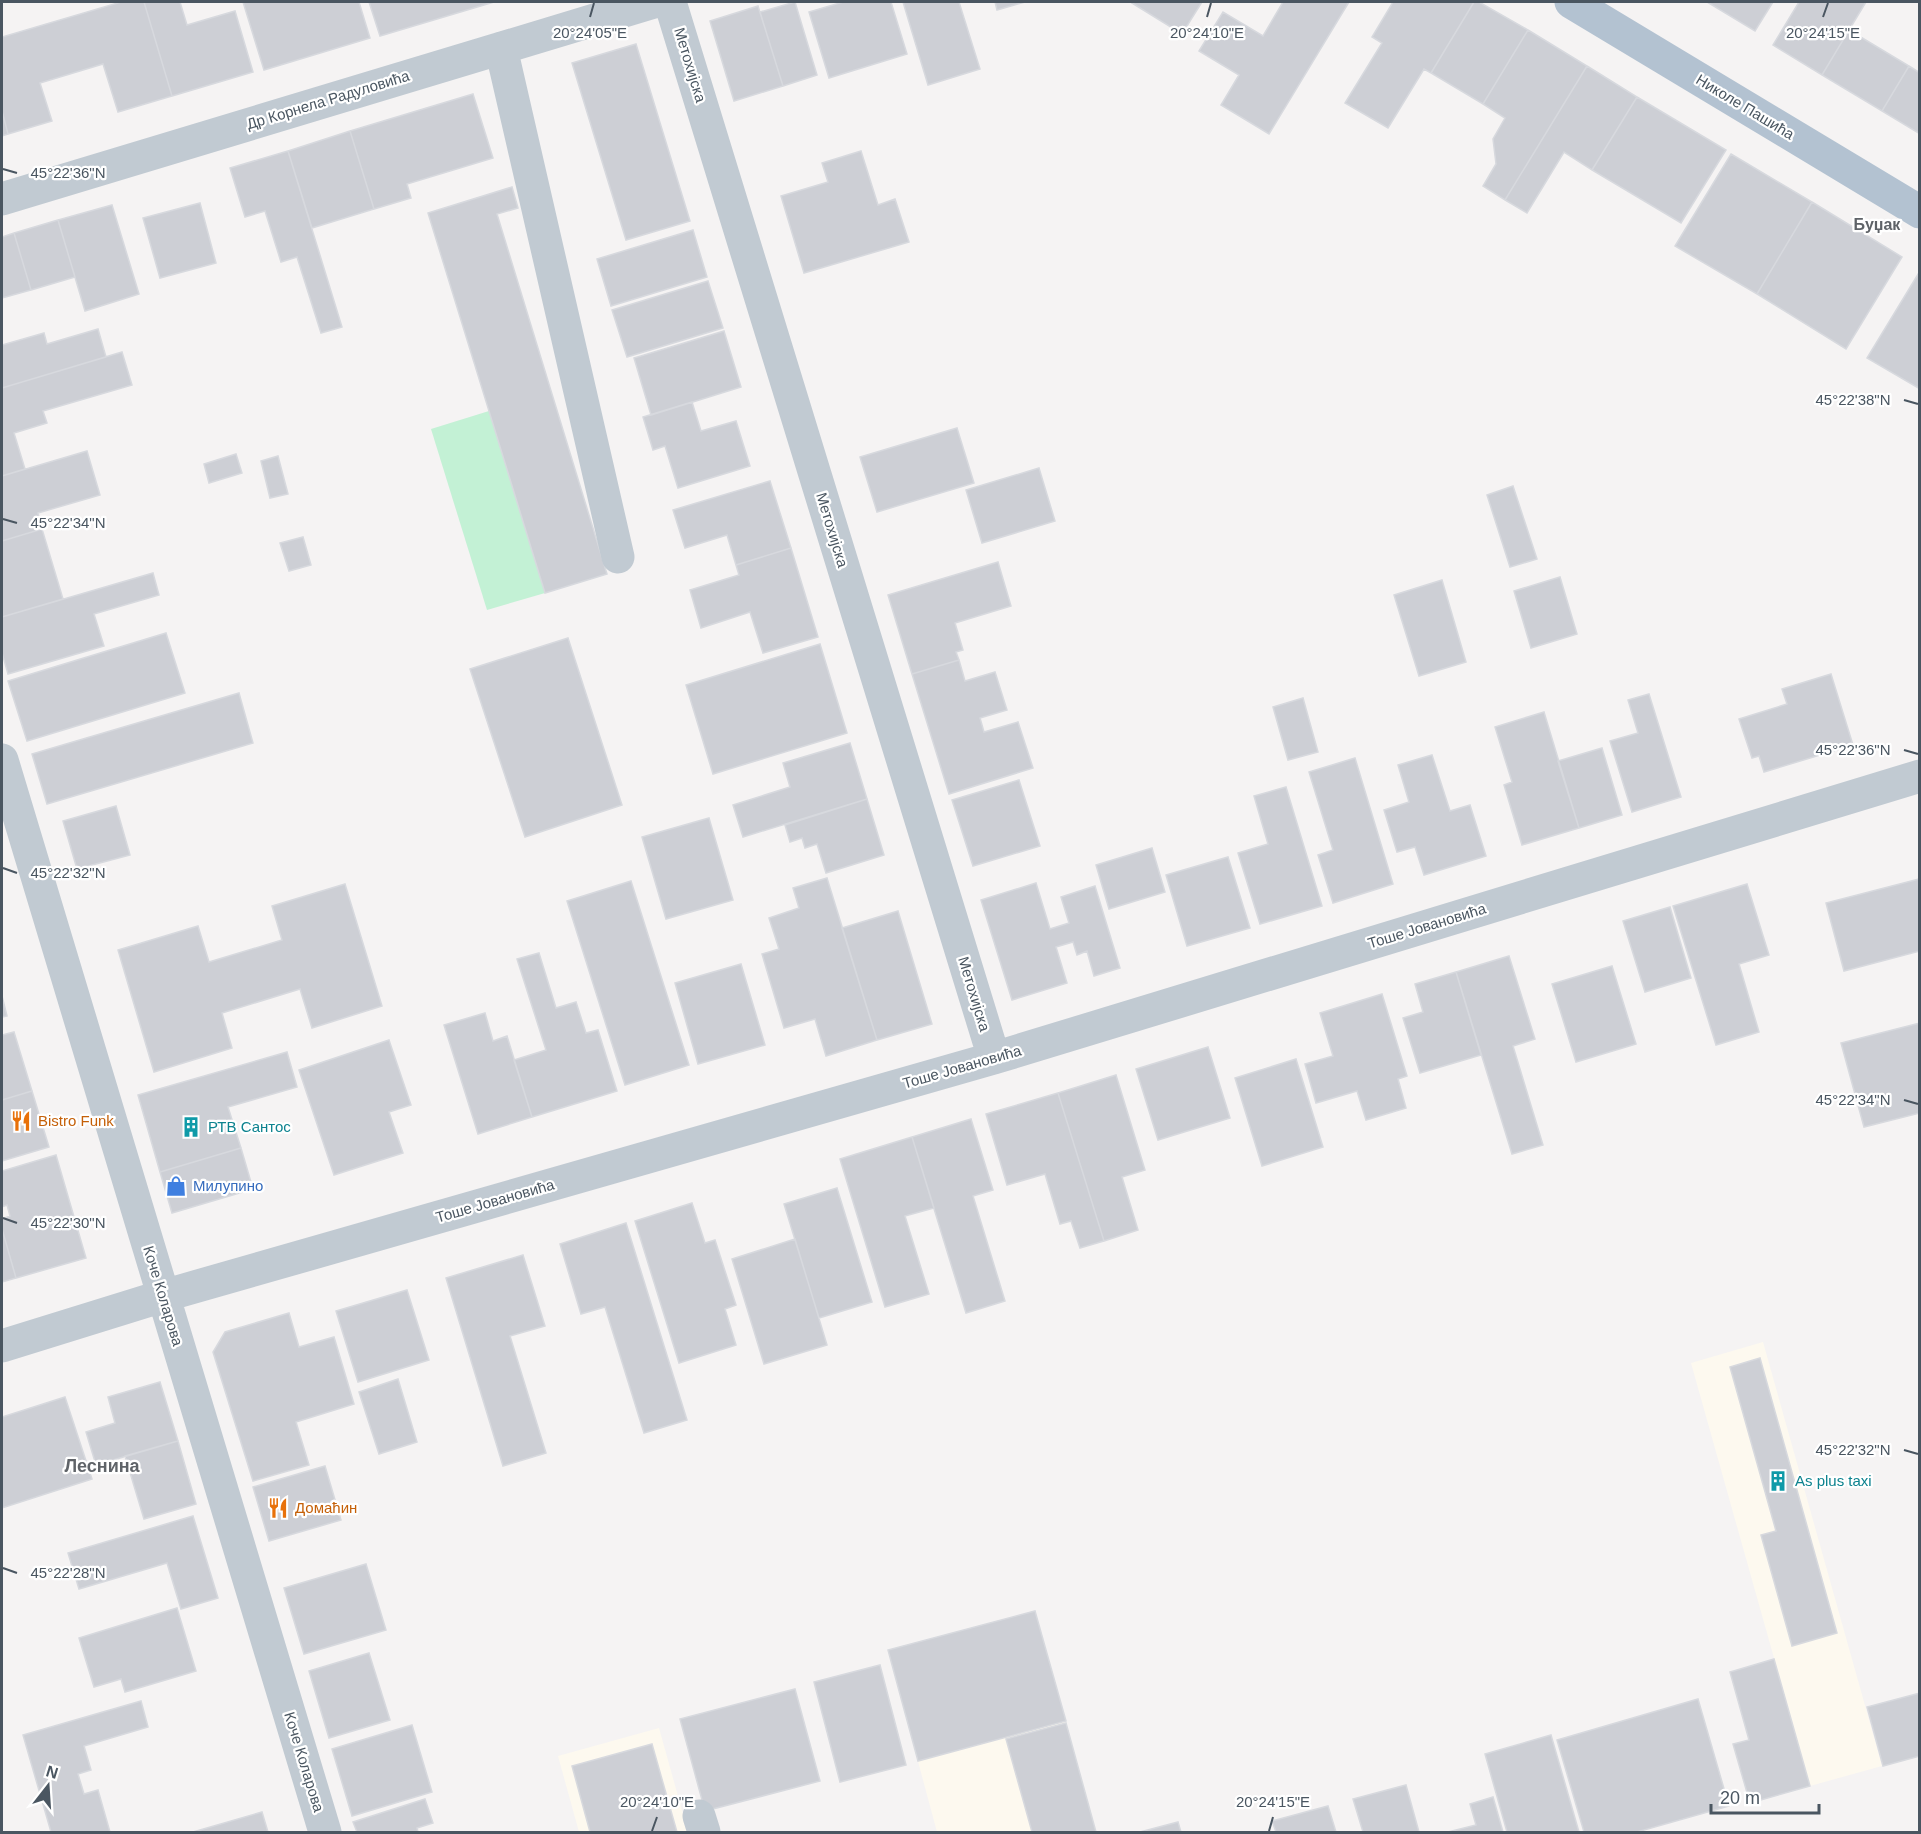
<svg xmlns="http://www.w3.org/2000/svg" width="1921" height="1834" font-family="Helvetica,sans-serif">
<rect width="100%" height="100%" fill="#f5f3f3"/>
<!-- commercial -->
<path fill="#fdf9ef" d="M1763 1342 1882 1766 1810 1786 1691 1363Z
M1035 1611 1096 1832H937L888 1650Z
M659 1728 688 1832H579L558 1756Z"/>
<!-- green -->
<path fill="#c3f1d5" d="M489 411 545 593 487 610 431 429Z"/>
<!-- building -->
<path fill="#cdcfd5" stroke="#d7d9de" stroke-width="1.5" d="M121 2H144L172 96 118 112 103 64 40 83 52 121 8 134 2 111V37Z
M144 2H180L187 25 235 11 253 72 172 96Z
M243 2H359L370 38 264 70Z
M369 2H494L380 36Z
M795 2 817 75 783 86 760 12Z
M843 2H891L907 54 829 78 809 12Z
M903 2H959L980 69 928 85Z
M995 2H1025L997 10Z
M1133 2H1202L1182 34 1132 3Z
M1283 2H1349L1269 134 1221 105 1239 75 1199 51 1223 12 1263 36Z
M1393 2H1474L1431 73 1424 69 1388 128 1345 103 1382 43 1372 37Z
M1474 2H1479L1528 30 1483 104 1431 73Z
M1707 2H1773L1755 31Z
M1799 2H1866L1822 75 1773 45Z
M758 6 783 86 734 101 710 21Z
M1528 30 1587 66 1505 200 1483 186 1496 164 1493 139 1505 118 1483 104Z
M1849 30 1909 66 1882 111 1822 75Z
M636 44 690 221 626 240 572 63Z
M1587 66 1637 97 1592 170 1564 152 1527 213 1505 200Z
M1909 66 1920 73V134L1882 111Z
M473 94 493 158 407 184 411 198 374 209 350 131Z
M1637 97 1726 150 1681 223 1592 170Z
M2 111 8 134 2 136Z
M350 131 374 209 312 228 288 151Z
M288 151 342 327 321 333 297 257 281 262 265 211 245 217 230 168Z
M861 151 878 205 895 199 909 242 804 273 781 196 828 182 822 163Z
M1731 154 1812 202 1757 294 1675 246Z
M512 187 518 208 497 214 607 574 545 593 428 213Z
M1812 202 1902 257 1846 349 1757 294Z
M200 203 216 263 160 278 143 218Z
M112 205 139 294 85 311 58 220Z
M58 220 75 277 31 290 14 233Z
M693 230 707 277 611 306 597 259Z
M14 233 31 290 2 298V237Z
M1920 271V389L1867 358Z
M708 281 723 328 627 357 612 310Z
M98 329 106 357 2 388V345L44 333 47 344Z
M724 331 741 387 651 415 634 358Z
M122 352 132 385 43 411 47 423 14 433 25 469 2 476V388Z
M692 402 701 431 736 421 750 466 678 488 665 446 653 450 643 417Z
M957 428 974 483 877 512 860 457Z
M87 451 100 495 38 513 42 529 2 541V476Z
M236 454 242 473 209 483 204 464Z
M278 456 288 494 270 498 261 461Z
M1039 468 1055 521 982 543 966 490Z
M770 481 791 548 736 565 727 535 685 548 673 510Z
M1513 486 1537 559 1510 567 1487 495Z
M42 529 63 599 2 617V541Z
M303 537 311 565 289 571 280 543Z
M791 548 818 637 763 653 750 612 701 628 690 590 739 575 736 565Z
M998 562 1011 606 955 623 963 650 956 652 959 660 912 674 888 595Z
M153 573 159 595 94 614 104 646 8 674 2 653V617Z
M1560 577 1577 634 1531 648 1514 591Z
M1442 580 1466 662 1419 676 1394 595Z
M166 633 185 693 27 741 8 681Z
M568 638 622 805 525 837 470 669Z
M820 644 847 733 713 774 686 685Z
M959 660 965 681 995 672 1007 710 980 718 984 732 1018 722 1033 768 949 794 912 674Z
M1831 674 1853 745 1764 772 1759 756 1752 758 1739 719 1787 704 1782 689Z
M239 693 253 743 47 804 32 754Z
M1649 694 1681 797 1632 812 1610 741 1638 733 1628 700Z
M1303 698 1318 752 1288 760 1273 707Z
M1544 712 1579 828 1522 845 1504 785 1512 782 1495 727Z
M850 743 867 799 743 837 733 805 790 787 783 763Z
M1602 748 1622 815 1579 828 1558 761Z
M1432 755 1450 811 1470 805 1486 856 1424 875 1415 847 1397 852 1384 810 1409 802 1398 765Z
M1355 758 1393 884 1333 903 1318 855 1333 850 1309 772Z
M1019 780 1040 846 973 866 952 800Z
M1286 787 1322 906 1260 924 1238 853 1268 844 1254 796Z
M867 799 884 855 826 873 817 844 805 848 802 838 790 842 785 825Z
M116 806 130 855 77 869 63 821Z
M709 818 733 900 666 919 642 837Z
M1152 848 1165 892 1109 909 1096 865Z
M1228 857 1250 928 1187 946 1166 875Z
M827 878 877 1040 826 1056 815 1019 784 1028 762 954 779 949 769 918 799 908 793 888Z
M1919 879 1920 951 1844 971 1826 903Z
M631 881 689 1065 625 1085 567 901Z
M1036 883 1050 929 1069 923 1061 897 1095 886 1120 968 1094 976 1087 951 1077 955 1073 942 1056 947 1067 983 1012 1000 981 900Z
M345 884 382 1006 312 1028 300 989 222 1013 232 1048 154 1072 118 950 198 926 209 962 282 940 272 906Z
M1747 884 1769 955 1739 964 1759 1032 1716 1045 1673 906Z
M1670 907 1691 978 1645 992 1623 921Z
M898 911 932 1024 877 1040 842 928Z
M539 953 556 1008 576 1002 586 1033 598 1030 617 1091 532 1117 514 1060 546 1050 517 959Z
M1509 956 1535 1039 1513 1046 1543 1145 1512 1154 1456 972Z
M741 964 765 1045 698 1064 675 983Z
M1612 966 1636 1044 1576 1062 1552 984Z
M1456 972 1481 1055 1420 1073 1403 1018 1423 1012 1415 984Z
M1382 994 1407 1076 1398 1079 1406 1108 1366 1120 1357 1091 1316 1103 1305 1064 1333 1056 1320 1013Z
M2 996 7 1016 2 1017Z
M485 1013 493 1041 507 1036 532 1117 478 1134 444 1025Z
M1920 1023V1113L1864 1127 1841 1043Z
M14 1032 32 1091 2 1100V1035Z
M389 1040 411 1105 389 1112 403 1153 334 1175 299 1070Z
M1208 1047 1230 1118 1158 1140 1136 1069Z
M287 1052 297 1087 228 1107 241 1148 160 1172 138 1095Z
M1296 1059 1323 1147 1262 1166 1235 1078Z
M1116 1075 1145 1170 1122 1177 1138 1230 1104 1241 1058 1093Z
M32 1091 49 1147 2 1161V1100Z
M1058 1093 1104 1241 1080 1248 1071 1221 1060 1224 1045 1174 1007 1185 986 1114Z
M971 1119 993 1190 973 1196 1005 1301 966 1313 912 1137Z
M912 1137 934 1208 905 1216 929 1294 885 1307 840 1159Z
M241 1148 253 1189 172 1213 160 1172Z
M56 1155 86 1258 16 1278 2 1229V1219L10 1216 7 1205 2 1207V1171Z
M837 1188 872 1302 819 1318 784 1204Z
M692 1203 705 1243 715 1240 736 1305 725 1309 736 1345 679 1363 635 1221Z
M626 1223 687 1420 644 1433 605 1307 581 1314 560 1244Z
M2 1229 16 1278 2 1282Z
M795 1239 827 1345 764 1364 732 1259Z
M523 1255 545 1326 510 1336 546 1453 503 1466 446 1278Z
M407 1290 429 1360 358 1382 336 1311Z
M289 1313 299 1347 334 1337 354 1404 296 1422 309 1465 253 1481 213 1352 225 1332Z
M1760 1358 1837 1633 1792 1646 1761 1535 1776 1531 1730 1367Z
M398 1379 417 1442 379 1454 359 1392Z
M160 1382 178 1441 96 1465 86 1432 115 1423 108 1397Z
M65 1397 92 1479 2 1508V1417Z
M178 1441 196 1504 144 1519 125 1456Z
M325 1466 341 1520 269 1541 253 1487Z
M193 1516 218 1598 181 1609 167 1563 79 1589 68 1553Z
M366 1564 386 1630 304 1654 284 1588Z
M177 1608 196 1671 125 1692 121 1679 94 1687 79 1638Z
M1035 1611 1066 1721 918 1761 888 1650Z
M369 1653 390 1720 329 1738 309 1671Z
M1774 1659 1810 1786 1750 1803 1733 1744 1749 1740 1730 1672Z
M880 1665 906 1765 840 1782 814 1682Z
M795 1689 820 1781 705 1811 680 1719Z
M1920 1693V1756L1883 1766 1867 1707Z
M1698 1699 1729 1806 1637 1832H1584L1557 1740Z
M141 1701 148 1727 84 1746 91 1770 78 1774 84 1794 98 1790 110 1832H51L23 1735Z
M1066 1723 1096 1832H1032L1006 1739Z
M412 1725 432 1792 352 1816 332 1749Z
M1551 1735 1579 1832H1507L1485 1754Z
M652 1744 677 1832H590L572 1766Z
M1406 1785 1419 1832H1363L1353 1799Z
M1493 1797 1503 1832H1448L1476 1825 1470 1804Z
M425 1799 433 1823 417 1828 418 1832H357L353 1822Z
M1328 1806 1336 1832H1276L1272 1821Z
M262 1812 268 1832H193Z
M1178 1822 1181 1832H1140Z"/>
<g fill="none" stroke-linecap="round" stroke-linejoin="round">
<!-- minor -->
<path stroke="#c1cad2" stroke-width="33" d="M670 2 994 1058
M501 48 618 557
M2 199 654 2
M2 760 325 1832
M2 1346 163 1296 994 1058 1920 776
M699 1816 704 1832"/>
<!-- major -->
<path stroke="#b3c2d1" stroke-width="33" d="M1571 2 1920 212"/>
</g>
<!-- ticks -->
<path fill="none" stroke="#4a5661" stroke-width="2" d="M590 17 594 3M1207 17 1211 3M1823 17 1828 3M3 169 17 173M1904 400 1918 404M3 519 17 523M1904 750 1918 754M3 868 17 873M1904 1100 1918 1104M3 1218 17 1223M1904 1450 1918 1454M3 1568 17 1573M652 1831 657 1817M1269 1831 1273 1817"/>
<!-- icons -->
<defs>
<g id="restaurant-bare" transform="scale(1.62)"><path d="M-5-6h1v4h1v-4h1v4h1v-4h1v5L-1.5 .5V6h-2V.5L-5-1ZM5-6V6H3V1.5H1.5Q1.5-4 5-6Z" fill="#e8710a" stroke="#fff" stroke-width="2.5" paint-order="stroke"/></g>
<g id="building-bare" transform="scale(1.62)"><path d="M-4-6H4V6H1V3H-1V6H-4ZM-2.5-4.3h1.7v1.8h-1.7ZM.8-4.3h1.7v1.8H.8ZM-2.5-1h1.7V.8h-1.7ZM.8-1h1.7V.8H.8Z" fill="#0f9aa8" stroke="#fff" stroke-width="2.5" paint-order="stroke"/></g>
<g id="shop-bare" transform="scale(1.62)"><path d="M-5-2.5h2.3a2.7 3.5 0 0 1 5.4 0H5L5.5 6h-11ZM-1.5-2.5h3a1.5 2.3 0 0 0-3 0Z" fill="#3f7fe0" stroke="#fff" stroke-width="2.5" paint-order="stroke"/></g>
</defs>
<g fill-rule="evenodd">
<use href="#restaurant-bare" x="21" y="1121"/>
<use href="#building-bare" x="191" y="1127"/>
<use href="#shop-bare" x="176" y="1186"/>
<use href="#building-bare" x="1778" y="1481"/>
<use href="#restaurant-bare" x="278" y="1508"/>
</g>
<g text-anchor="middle" stroke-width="4.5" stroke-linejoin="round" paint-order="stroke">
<!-- street labels -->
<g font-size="15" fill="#4a5661" stroke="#fff">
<text transform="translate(690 65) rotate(73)" y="5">Метохијска</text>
<text transform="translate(328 100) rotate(-17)" y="5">Др Корнела Радуловића</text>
<text transform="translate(1745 107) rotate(31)" y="5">Николе Пашића</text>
<text transform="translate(832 530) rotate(73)" y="5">Метохијска</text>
<text transform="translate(1427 926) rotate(-17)" y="5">Тоше Јовановића</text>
<text transform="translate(974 994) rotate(73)" y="5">Метохијска</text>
<text transform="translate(962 1067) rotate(-16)" y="5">Тоше Јовановића</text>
<text transform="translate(495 1201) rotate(-16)" y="5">Тоше Јовановића</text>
<text transform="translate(163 1296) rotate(73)" y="5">Коче Коларова</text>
<text transform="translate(304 1762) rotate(73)" y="5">Коче Коларова</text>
</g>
<!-- food labels -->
<g font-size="15" fill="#c56008" stroke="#fff" text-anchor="start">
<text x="38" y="1126">Bistro Funk</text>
<text x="295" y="1513">Домаћин</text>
</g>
<!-- culture labels -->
<g font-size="15" fill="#0d838f" stroke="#fff" text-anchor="start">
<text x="208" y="1132">РТВ Сантос</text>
<text x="1795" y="1486">As plus taxi</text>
</g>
<!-- shop labels -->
<g font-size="15" fill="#366cbe" stroke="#fff" text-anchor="start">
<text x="193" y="1191">Милупино</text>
</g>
<!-- neighbourhood labels -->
<g font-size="16" font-weight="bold" fill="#5f6368" stroke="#fff">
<text x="1877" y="230">Буџак</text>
</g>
<!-- quarter labels -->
<g font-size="18" font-weight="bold" fill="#5f6368" stroke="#fff">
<text x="102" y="1472">Леснина</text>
</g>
</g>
<g font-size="15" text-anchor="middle" fill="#4a5661" stroke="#fff" stroke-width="4.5" stroke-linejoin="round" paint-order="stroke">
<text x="590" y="38">20°24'05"E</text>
<text x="1207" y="38">20°24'10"E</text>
<text x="1823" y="38">20°24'15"E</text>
<text x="68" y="178">45°22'36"N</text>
<text x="1853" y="405">45°22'38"N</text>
<text x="68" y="528">45°22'34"N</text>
<text x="1853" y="755">45°22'36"N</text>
<text x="68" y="878">45°22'32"N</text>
<text x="1853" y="1105">45°22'34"N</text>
<text x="68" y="1228">45°22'30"N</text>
<text x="1853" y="1455">45°22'32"N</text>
<text x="68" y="1578">45°22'28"N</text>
<text x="657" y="1807">20°24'10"E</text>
<text x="1273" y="1807">20°24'15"E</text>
</g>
<!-- border -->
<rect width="1921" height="1834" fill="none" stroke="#4a5661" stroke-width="6"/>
<!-- north arrow -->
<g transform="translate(48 1786) rotate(17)" stroke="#ffffff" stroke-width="4.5" paint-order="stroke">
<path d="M0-4.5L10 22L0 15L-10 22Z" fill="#4a5661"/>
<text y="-9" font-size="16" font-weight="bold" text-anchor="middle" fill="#4a5661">N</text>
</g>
<!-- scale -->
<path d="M1711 1804v9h108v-9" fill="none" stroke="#4a5661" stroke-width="3"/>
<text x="1720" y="1804" font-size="18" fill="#4a5661" stroke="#ffffff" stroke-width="4.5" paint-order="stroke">20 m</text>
</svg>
